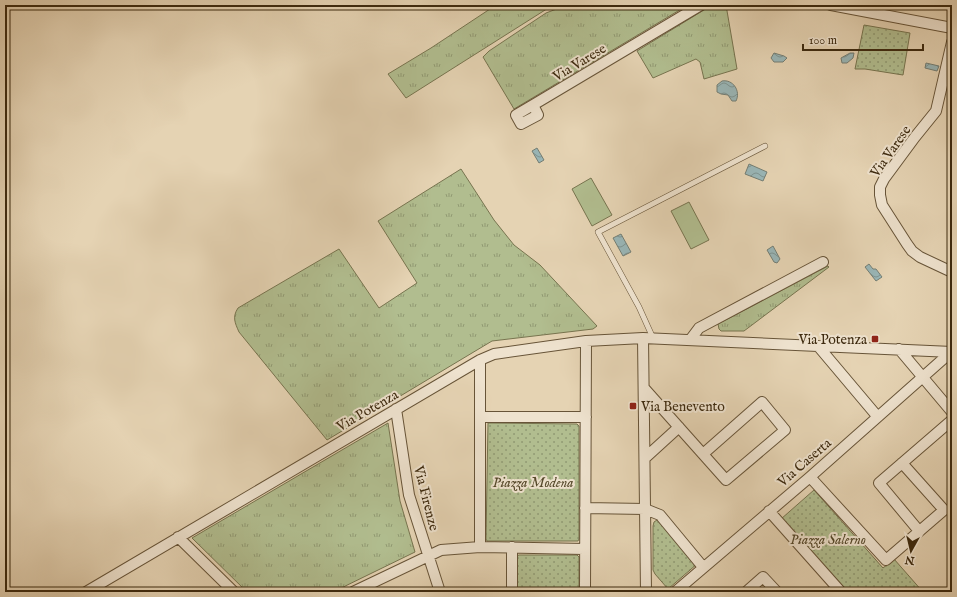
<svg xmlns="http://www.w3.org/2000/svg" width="957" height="597" font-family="'IM FELL English',serif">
<defs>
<pattern id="grass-tufts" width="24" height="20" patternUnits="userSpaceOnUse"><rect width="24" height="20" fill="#b1bd8f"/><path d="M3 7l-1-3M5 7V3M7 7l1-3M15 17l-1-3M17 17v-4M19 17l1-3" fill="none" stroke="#919a73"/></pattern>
<pattern id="park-dots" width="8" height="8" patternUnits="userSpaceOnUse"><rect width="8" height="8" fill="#b1bd8f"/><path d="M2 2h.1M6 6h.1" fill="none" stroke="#919a73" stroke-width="1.8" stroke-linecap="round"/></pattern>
<pattern id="water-waves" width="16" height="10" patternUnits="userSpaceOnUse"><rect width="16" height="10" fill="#99b6b7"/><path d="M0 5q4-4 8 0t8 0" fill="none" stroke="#7e9493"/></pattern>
</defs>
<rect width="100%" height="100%" fill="#e5d3b3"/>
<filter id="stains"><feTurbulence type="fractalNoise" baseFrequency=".005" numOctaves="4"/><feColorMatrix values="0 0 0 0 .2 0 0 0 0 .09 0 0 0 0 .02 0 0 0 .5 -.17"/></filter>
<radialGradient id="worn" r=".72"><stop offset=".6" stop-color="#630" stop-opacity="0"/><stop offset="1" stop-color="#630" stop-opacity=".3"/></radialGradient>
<!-- grass -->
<path fill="url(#grass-tufts)" stroke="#77744f" d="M496 5H553L406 98 388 74 431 48Z
M567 5H688L514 109 483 57 489 51 546 13Z
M712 5H726L737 69 704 79 700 62 696 59 653 78 637 51Z
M461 169 494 220 514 245 540 265 597 326 593 329 492 341 327 440 239 332C235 323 232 317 238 308L339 249 379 308 417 283 378 221Z
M828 266 829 267 744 331H721L719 329 718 324Z
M388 423 400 501 415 552 333 592H247L192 538Z"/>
<!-- park -->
<path fill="url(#park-dots)" stroke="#77744f" d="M864 25 910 33 903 75 865 69H855Z
M488 423 577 424 579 426V539L578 541H487L486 539Z
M814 490 883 568 894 559 923 592H845L781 519Z
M657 520 660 521 697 564 668 589 655 574 653 570V526L654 522Z
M519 555H577L579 557V592H517V556Z"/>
<!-- pitch -->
<path fill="#b1bd8f" stroke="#77744f" d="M591 178 612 215 592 226 572 189Z
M689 202 709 240 691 249 671 211Z"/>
<!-- water -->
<path fill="url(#water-waves)" stroke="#747e74" d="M774 53 784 56 787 58 783 62H774L771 58Z
M850 53H854L853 58 847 63H842L841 58Z
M926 63 939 66 937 71 925 68Z
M722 81C733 79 741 91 736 101H732L728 95 721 94 717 92V85Z
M537 148 544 160 539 163 532 151Z
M749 164 767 172 763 181 745 174Z
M621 234 631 252 623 256 613 238Z
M773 246 780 259 777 263 774 262 767 250Z
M869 264 873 269H876L882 277 876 281 865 267Z"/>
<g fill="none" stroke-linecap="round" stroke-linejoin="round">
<!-- lane casing -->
<g stroke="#675438" stroke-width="6">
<path id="lane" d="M653 338 639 307 598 232 765 146"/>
</g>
<!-- street casing -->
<g stroke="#675438" stroke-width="12">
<path id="street" d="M831 5 952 28
M952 42 936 111 915 137 884 179 880 187V195L882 205 907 244 912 251 920 257 952 272
M533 105 538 115 521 124 516 115 533 105 701 5
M643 338 646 592
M690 340 699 328 823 262
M818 346 877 416
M899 349 952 412
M480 360V547
M644 388 726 480 785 430 762 402 703 454
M396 409 409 495 440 592
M480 417H586
M645 458 679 427
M810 477 886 560 944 510 902 463
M585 508 645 509 660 515 703 567
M769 511 841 592
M919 531 879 483 952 420
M178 537 234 592
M512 547V592
M86 592 480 360 494 354 586 341 643 338 952 352
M353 592 441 550 480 547 584 549
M585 592 586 341
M675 592 810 477 951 352
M746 592 763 577 777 592"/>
</g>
<!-- lane -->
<use href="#lane" stroke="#eee2ce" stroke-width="5"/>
<!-- street -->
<use href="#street" stroke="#eee2ce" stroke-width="10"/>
</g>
<!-- markers -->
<g fill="#8f2418" stroke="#eee2ce" stroke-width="1.5">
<rect x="871" y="335" width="8" height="8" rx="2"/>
<rect x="629" y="402" width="8" height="8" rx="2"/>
</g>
<g text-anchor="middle" stroke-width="4" stroke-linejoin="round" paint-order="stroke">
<!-- street labels -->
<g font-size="14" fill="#3d2a0f" stroke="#eee2ce">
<text transform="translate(579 62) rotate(-31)" y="5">Via Varese</text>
<text transform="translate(890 151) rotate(-55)" y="5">Via Varese</text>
<text transform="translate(367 410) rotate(-30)" y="5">Via Potenza</text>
<text transform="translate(804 462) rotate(-41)" y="5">Via Caserta</text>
<text transform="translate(427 498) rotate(76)" y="5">Via Firenze</text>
</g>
<!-- poi labels -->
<g font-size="14" fill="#3d2a0f" stroke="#eee2ce" text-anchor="end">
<text x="867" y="344">Via Potenza</text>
<text x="641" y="411" text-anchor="start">Via Benevento</text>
</g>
<!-- park labels -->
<g font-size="14" font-style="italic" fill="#544729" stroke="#eee2ce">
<text x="533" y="487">Piazza Modena</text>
<text x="828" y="544">Piazza Salerno</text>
</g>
</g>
<!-- margin -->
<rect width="957" height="597" fill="none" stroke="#e5d3b3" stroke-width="20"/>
<rect x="6" y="6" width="945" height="585" fill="none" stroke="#3d2a0f" stroke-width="2"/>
<rect x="10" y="10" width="937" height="577" fill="none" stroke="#3d2a0f"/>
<!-- north arrow -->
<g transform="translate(911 551) rotate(188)" stroke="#eee2ce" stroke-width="3" paint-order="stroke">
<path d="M0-3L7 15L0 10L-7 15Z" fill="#3d2a0f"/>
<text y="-6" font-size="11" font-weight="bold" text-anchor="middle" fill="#3d2a0f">N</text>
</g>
<!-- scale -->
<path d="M803 44v6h120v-6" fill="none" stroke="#3d2a0f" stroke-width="2"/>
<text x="809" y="44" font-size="12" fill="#3d2a0f" stroke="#eee2ce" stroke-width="3" paint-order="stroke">100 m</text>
<rect width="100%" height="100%" filter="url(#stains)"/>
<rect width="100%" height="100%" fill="url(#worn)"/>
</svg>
